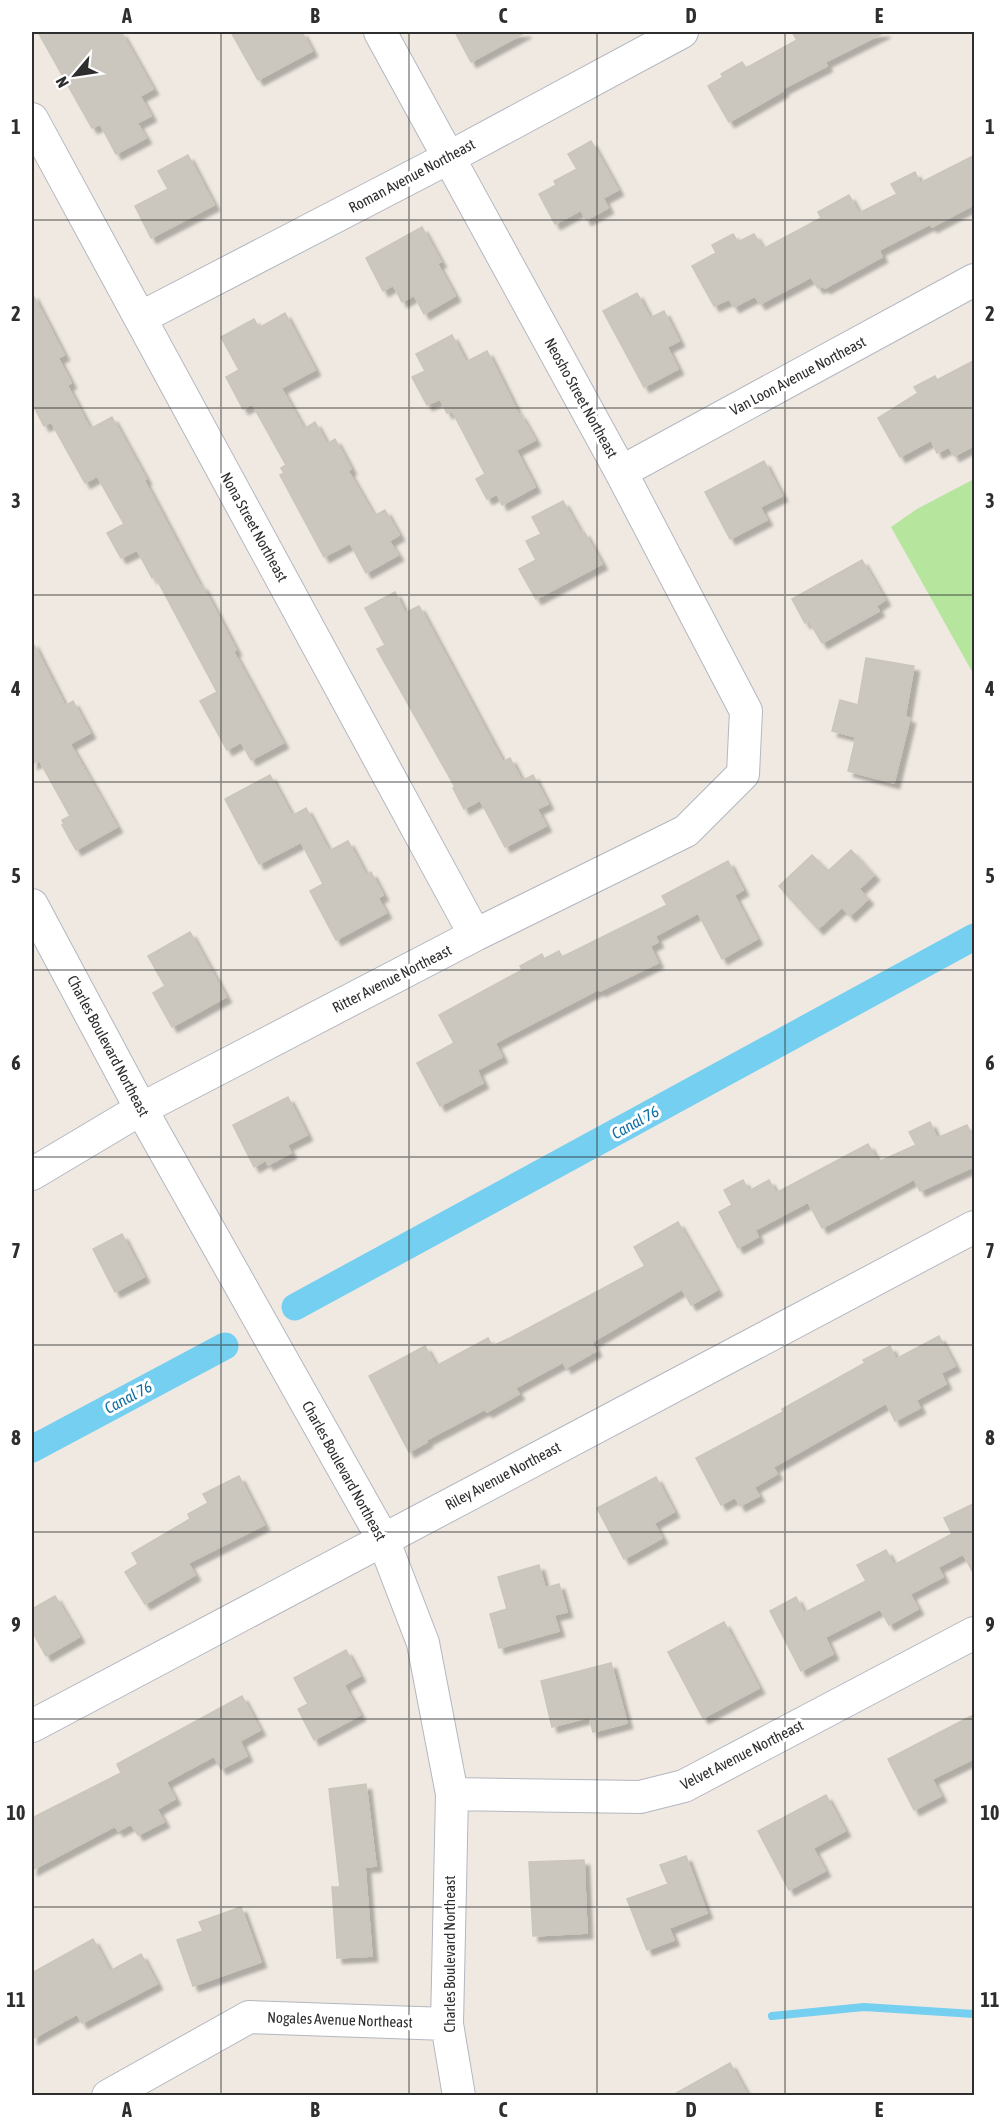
<svg xmlns="http://www.w3.org/2000/svg" width="1006" height="2127" font-family="'Asap Condensed',sans-serif">
<defs>
<filter id="shadow"><feDropShadow dx="5.5" dy="5.5" stdDeviation="1.5" flood-color="#0004"/></filter>
</defs>
<rect width="100%" height="100%" fill="#efe9e1"/>
<!-- green -->
<path fill="#b6e59e" d="M974 479V675L891 527 917 509Z"/>
<g fill="none" stroke-linecap="round" stroke-linejoin="round">
<!-- stream -->
<path stroke="#75cff0" stroke-width="8" d="M772 2016 864 2007 974 2014"/>
<!-- canal -->
<path stroke="#75cff0" stroke-width="27" d="M295 1307 974 937
M32 1449 225 1346"/>
</g>
<!-- building -->
<path fill="#cbc7bf" stroke="#cbc5ba" stroke-width="1.5" filter="url(#shadow)" d="M38 32H121L153 89 140 96 151 116 137 123 146 138 116 154 100 124 92 128Z
M231 32H302L312 51 258 80Z
M455 32H526L471 62Z
M792 32H885L825 62 827 66 782 89 783 91 729 122 708 86 723 77 721 74 742 62 746 68 797 40Z
M591 141 618 190 603 198 608 208 586 220 581 210 555 224 539 194 556 185 554 181 577 169 568 154Z
M188 155 214 205 151 238 135 206 168 189 158 171Z
M975 155V204L932 227 930 224 879 250 882 257 825 288 822 286 818 288 811 277 760 304 755 296 734 307 729 299 714 306 692 266 716 253 712 245 733 234 738 242 754 234 763 249 821 218 818 212 849 195 859 213 897 194 891 184 915 172 920 183Z
M422 227 441 262 437 263 455 296 424 314 414 295 402 302 393 285 383 291 366 258Z
M32 293 64 355 58 358 71 383 67 385 90 429 112 417 146 479 144 480 200 586 202 585 236 650 233 651 283 743 251 760 241 742 227 750 200 701 217 692 155 576 152 578 137 550 121 558 107 533 124 524 97 476 85 483 51 422 44 426 32 403Z
M637 293 650 318 664 311 679 341 667 347 678 369 644 387 603 311Z
M285 313 315 370 281 388 304 429 315 422 327 444 335 439 351 469 348 471 374 516 385 510 399 535 389 541 398 555 366 573 350 543 324 557 280 475 284 473 281 468 286 465 252 404 243 409 226 377 239 370 221 337 254 319 259 328Z
M452 335 466 362 487 351 519 415 520 414 535 440 516 450 535 487 502 505 497 494 487 499 476 479 485 474 452 411 447 413 440 399 427 405 412 377 425 371 416 354Z
M975 360V445L954 456 949 447 937 453 931 440 900 457 878 418 918 393 914 387 935 376 937 380Z
M764 461 782 496 760 507 767 520 730 539 705 492Z
M563 501 581 533 584 532 602 564 536 599 519 569 536 560 526 541 541 534 532 517Z
M862 560 885 600 876 606 879 611 822 643 809 621 805 623 792 599Z
M395 592 405 613 419 606 503 762 510 758 522 781 533 775 548 804 537 809 546 826 505 847 480 800 464 809 453 788 455 787 377 649 385 645 365 608Z
M32 641 65 706 73 701 90 733 70 744 117 827 76 850 62 825H64L62 820 70 816 39 760 32 764Z
M866 658 914 666 905 717 910 718 894 783 848 771 856 737 832 731 840 700 858 705Z
M270 775 292 816 306 808 329 851 348 841 366 875 371 872 383 895 378 898 386 913 336 940 310 891 323 884 301 842 259 864 225 799Z
M851 850 874 875 859 889 868 899 850 916 842 907 818 929 779 886 812 855 828 871Z
M728 861 743 890 734 895 757 939 722 959 698 913 655 936 658 942 650 946 658 963 600 991 599 989 495 1043 502 1057 477 1070 483 1083 440 1106 417 1063 454 1043 439 1015 522 970 520 966 542 954 544 959 559 951 562 957 667 905 662 896Z
M190 932 226 997 172 1027 153 993 165 986 148 956Z
M288 1097 307 1135 287 1145 291 1153 268 1165 266 1160 254 1167 233 1125Z
M930 1122 937 1138 967 1125 975 1142V1166L920 1191 914 1179 822 1228 808 1202 755 1230 758 1237 738 1248 719 1212 732 1205 724 1190 743 1180 749 1191 769 1180 776 1193 868 1144 878 1162 916 1145 909 1132Z
M678 1222 717 1290 691 1305 682 1289 592 1342 596 1351 566 1368 563 1362 515 1388 519 1394 487 1412 485 1409 426 1440 427 1442 409 1452 369 1376 425 1346 436 1366 488 1338 492 1346 510 1338 645 1266 634 1247Z
M122 1234 144 1277 115 1292 93 1249Z
M939 1336 955 1366 941 1373 946 1384 916 1400 920 1408 895 1421 886 1403 773 1467 777 1474 754 1487 759 1496 740 1506 735 1497 721 1505 696 1458 783 1412 782 1409 865 1363 863 1360 890 1346 896 1359Z
M239 1476 264 1525 188 1563 195 1575 145 1604 125 1572 138 1564 132 1553 190 1519 188 1514 208 1503 203 1494Z
M656 1477 674 1512 654 1523 662 1538 624 1559 597 1508Z
M975 1503V1576L963 1554 938 1567 943 1577 910 1594 918 1609 889 1625 880 1609 825 1637 833 1654 801 1671 770 1611 796 1597 804 1613 866 1581 857 1565 886 1550 894 1565 952 1534 944 1518Z
M539 1565 545 1588 559 1584 567 1612 554 1615 559 1631 499 1648 490 1614 507 1609 498 1577Z
M55 1596 79 1637 46 1656 32 1631V1609Z
M724 1622 759 1688 703 1718 668 1652Z
M346 1650 360 1676 344 1685 360 1715 314 1740 298 1709 308 1704 294 1678Z
M611 1663 627 1723 593 1732 589 1717 552 1727 541 1681Z
M242 1696 260 1730 240 1741 247 1756 221 1769 214 1756 166 1782 175 1799 157 1809 164 1822 138 1835 131 1824 118 1831 115 1826 32 1870V1818L121 1773 117 1764Z
M975 1714V1758L932 1779 941 1796 914 1810 888 1759Z
M366 1784 376 1866 365 1867 372 1956 337 1958 332 1887H340L329 1789Z
M826 1795 845 1831 813 1848 825 1871 789 1890 758 1831Z
M686 1856 707 1913 669 1928 674 1940 647 1950 627 1899 668 1884 660 1865Z
M584 1860 587 1933 533 1936 529 1862Z
M241 1907 261 1962 193 1986 177 1940 203 1931 199 1922Z
M93 1939 110 1971 141 1954 157 1984 82 2023 77 2014 32 2039V1973Z
M730 2063 748 2096H671Z"/>
<g fill="none" stroke-linecap="round" stroke-linejoin="round">
<!-- street casing -->
<g stroke="#b4b7c1" stroke-width="34">
<path id="street" d="M32 119 475 935
M140 318 450 157 682 32
M621 472 974 280
M32 905 141 1109 383 1539 423 1643 452 1794 447 2024 459 2096
M32 1174 141 1109 475 935 686 831 743 774 746 711 621 472 380 32
M32 1726 974 1227
M452 1794 640 1797 684 1786 974 1633
M108 2096 249 2017 447 2024"/>
</g>
<!-- street -->
<use href="#street" stroke="#fff" stroke-width="32"/>
</g>
<!-- grid -->
<path fill="none" stroke="#2e2e2e" stroke-width="1.5" stroke-opacity="0.55" d="M221 32V2096M409 32V2096M597 32V2096M785 32V2096M32 220H974M32 408H974M32 595H974M32 782H974M32 970H974M32 1157H974M32 1345H974M32 1532H974M32 1719H974M32 1907H974"/>
<g text-anchor="middle" stroke-width="6" stroke-linejoin="round" paint-order="stroke">
<!-- street labels -->
<g font-size="15" fill="#2e2e2e" stroke="#fff">
<text transform="translate(412 176) rotate(-28)" y="5">Roman Avenue Northeast</text>
<text transform="translate(798 376) rotate(-28)" y="5">Van Loon Avenue Northeast</text>
<text transform="translate(581 398) rotate(61)" y="5">Neosho Street Northeast</text>
<text transform="translate(254 527) rotate(61)" y="5">Nona Street Northeast</text>
<text transform="translate(392 979) rotate(-27)" y="5">Ritter Avenue Northeast</text>
<text transform="translate(108 1046) rotate(62)" y="5">Charles Boulevard Northeast</text>
<text transform="translate(344 1471) rotate(61)" y="5">Charles Boulevard Northeast</text>
<text transform="translate(503 1476) rotate(-28)" y="5">Riley Avenue Northeast</text>
<text transform="translate(742 1755) rotate(-27)" y="5">Velvet Avenue Northeast</text>
<text transform="translate(450 1954) rotate(-90)" y="5">Charles Boulevard Northeast</text>
<text transform="translate(340 2020) rotate(2)" y="5">Nogales Avenue Northeast</text>
</g>
<!-- water labels -->
<g font-size="16" font-style="italic" fill="#0d6fa3" stroke="#fff">
<text transform="translate(635 1122) rotate(-29)" y="6">Canal 76</text>
<text transform="translate(128 1397) rotate(-28)" y="6">Canal 76</text>
</g>
</g>
<!-- border -->
<rect width="1006" height="2127" fill="none" stroke="#ffffff" stroke-width="66"/>
<!-- north arrow -->
<g transform="translate(75 75) rotate(241)" stroke="#ffffff" stroke-width="4.5" paint-order="stroke">
<path d="M0-4.5L10 22L0 15L-10 22Z" fill="#2e2e2e"/>
<text y="-9" font-size="16" font-weight="bold" text-anchor="middle" fill="#2e2e2e">N</text>
</g>
<rect x="33" y="33" width="940" height="2061" fill="none" stroke="#2e2e2e" stroke-width="2"/>
<g font-size="20" text-anchor="middle" font-weight="bold" fill="#2e2e2e">
<text x="127" y="23">A</text>
<text x="315" y="23">B</text>
<text x="503" y="23">C</text>
<text x="691" y="23">D</text>
<text x="879" y="23">E</text>
<text x="16" y="134">1</text>
<text x="990" y="134">1</text>
<text x="16" y="321">2</text>
<text x="990" y="321">2</text>
<text x="16" y="508">3</text>
<text x="990" y="508">3</text>
<text x="16" y="696">4</text>
<text x="990" y="696">4</text>
<text x="16" y="883">5</text>
<text x="990" y="883">5</text>
<text x="16" y="1070">6</text>
<text x="990" y="1070">6</text>
<text x="16" y="1258">7</text>
<text x="990" y="1258">7</text>
<text x="16" y="1445">8</text>
<text x="990" y="1445">8</text>
<text x="16" y="1632">9</text>
<text x="990" y="1632">9</text>
<text x="16" y="1820">10</text>
<text x="990" y="1820">10</text>
<text x="16" y="2007">11</text>
<text x="990" y="2007">11</text>
<text x="127" y="2117">A</text>
<text x="315" y="2117">B</text>
<text x="503" y="2117">C</text>
<text x="691" y="2117">D</text>
<text x="879" y="2117">E</text>
</g>
</svg>
